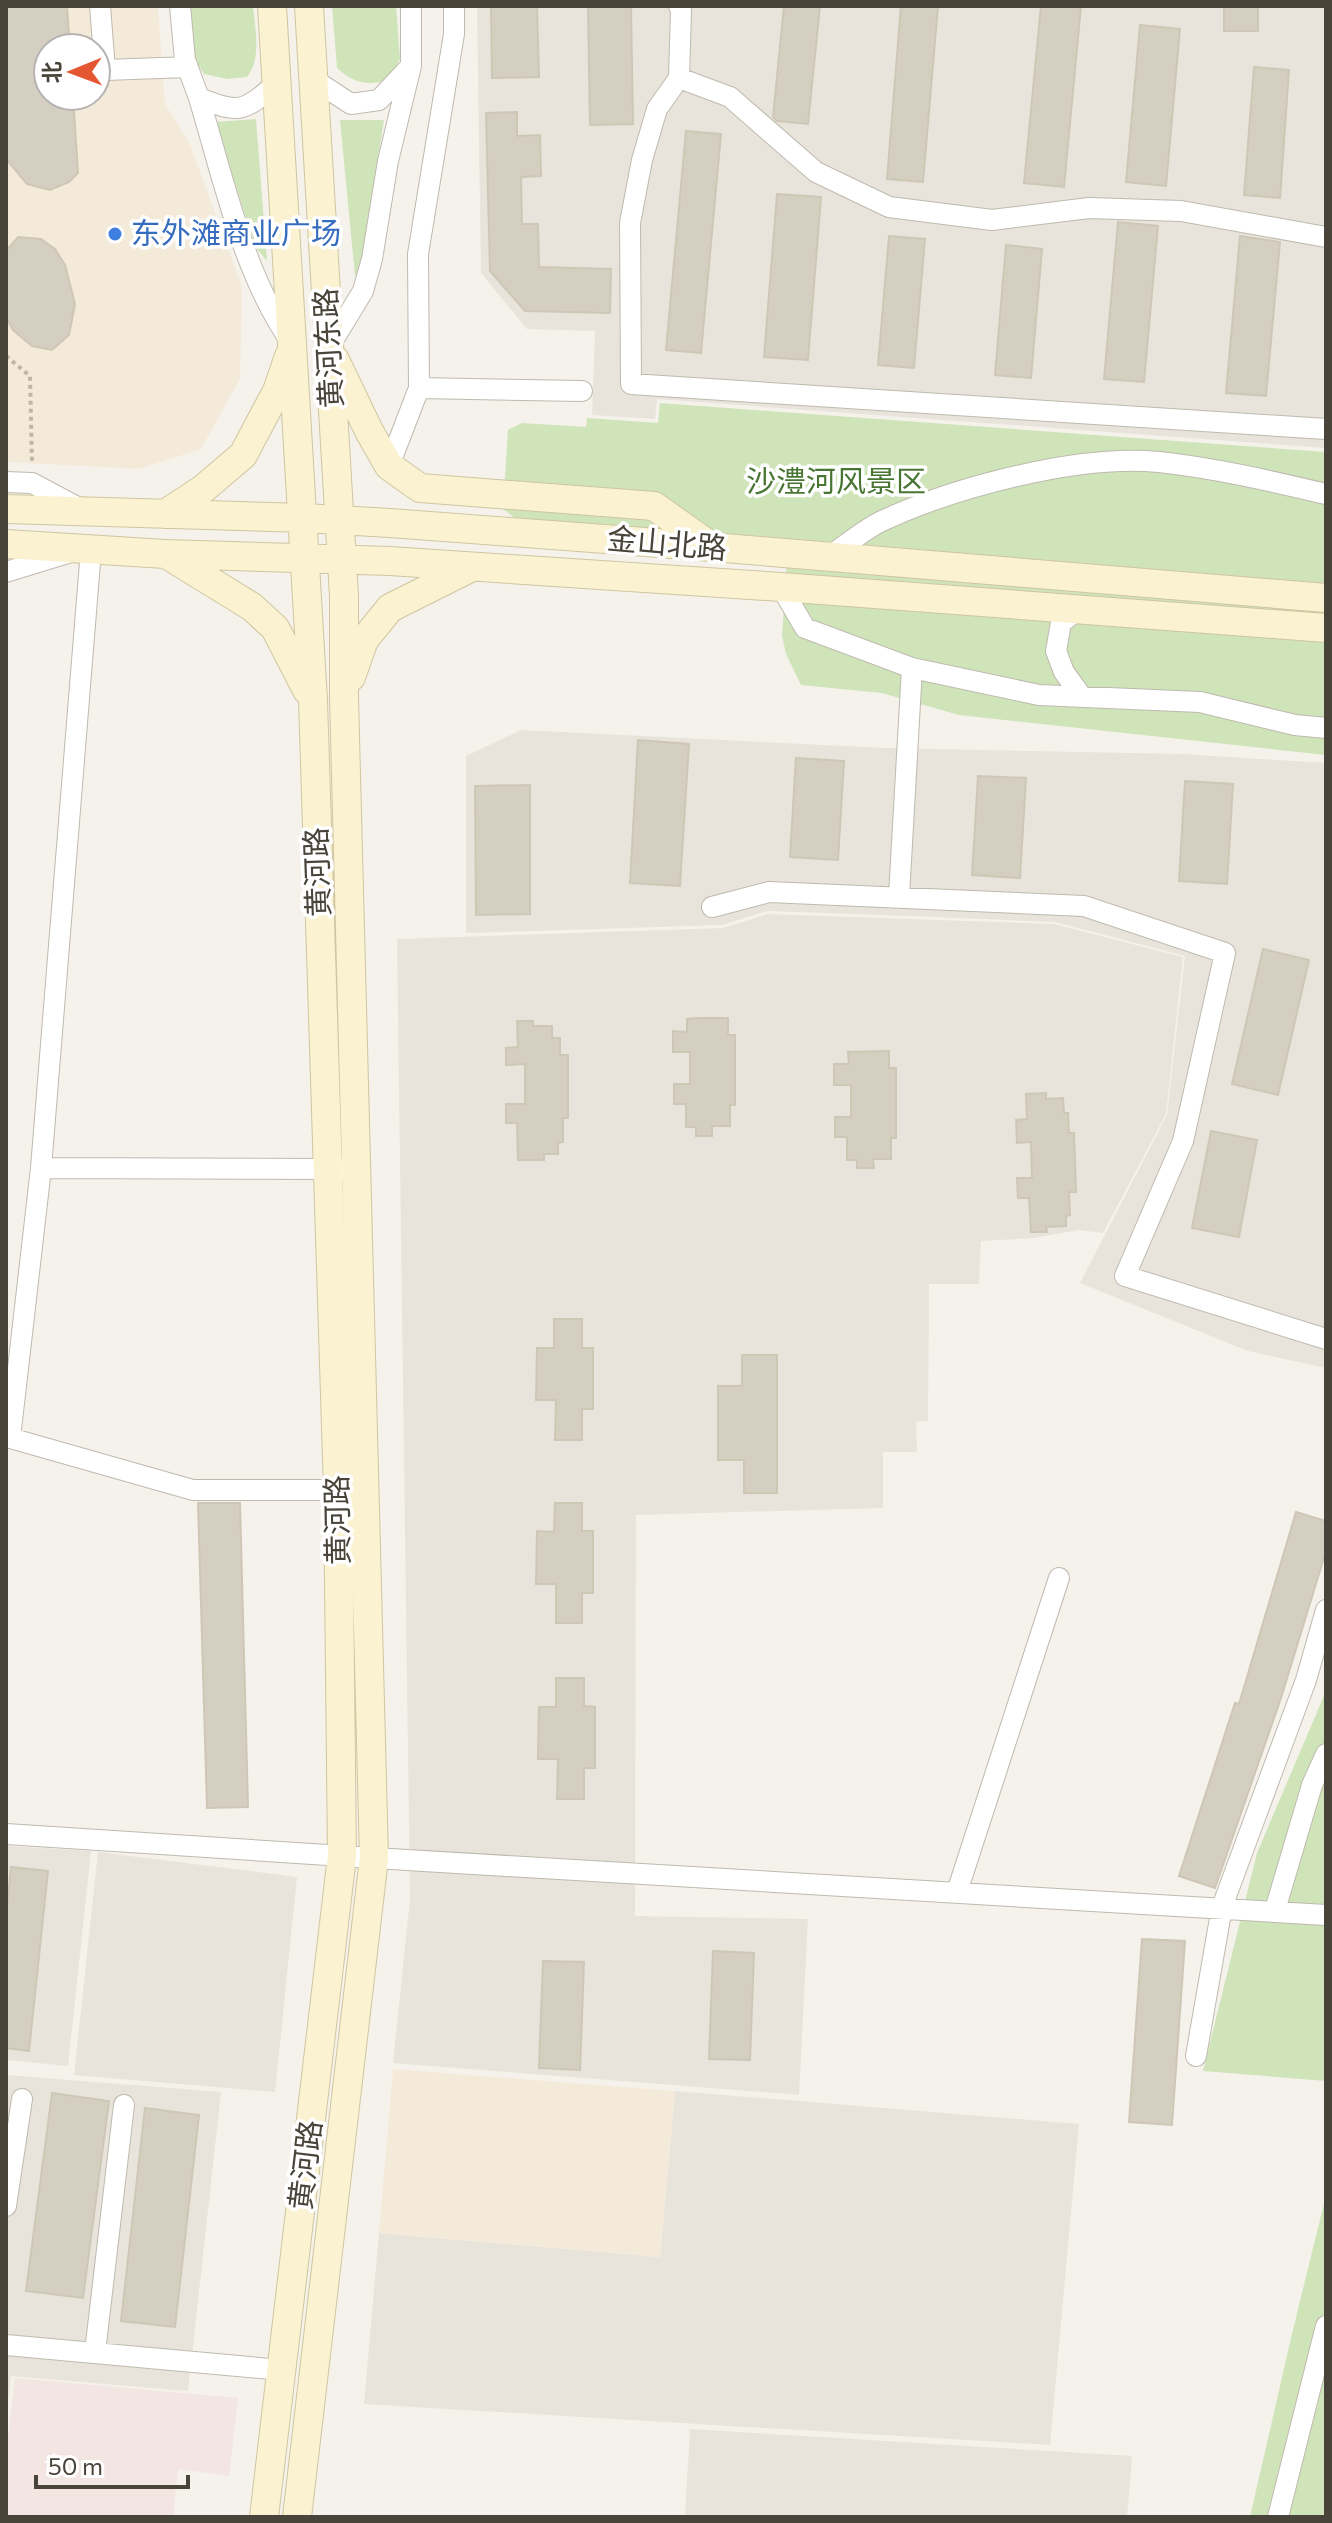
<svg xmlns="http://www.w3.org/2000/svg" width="1332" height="2523" font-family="Commissioner,'Noto Sans SC',sans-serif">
<rect width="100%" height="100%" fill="#f5f2ec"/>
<!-- residential -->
<path fill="#e8e4db" d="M477 6H1326V448L657 399 655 419 592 415 595 331 527 329 481 273Z
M521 730 885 748 1182 754 1326 763V1368L1248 1351 1080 1283 1167 1115 1185 956 1055 922 933 917 767 911 722 925 466 933V756Z
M768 914 1054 924 1183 957 1166 1114 1103 1233 1078 1230 1034 1238 981 1241 979 1284H929L928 1421 916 1422 917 1452H883V1508L636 1515 635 1916 808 1919 799 2095 393 2063 410 1899 397 939 723 928Z
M6 1846 91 1851 68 2066 6 2060Z
M98 1852 297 1877 275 2092 74 2075Z
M6 2075 221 2092 188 2391 11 2376 6 2418Z
M675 2091 1079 2124 1050 2445 364 2404 379 2233 660 2257Z
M690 2429 1132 2456 1127 2517H685Z"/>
<!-- commercial -->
<path fill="#f4eada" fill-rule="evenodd" d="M6 6H158L165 104 190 144 242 287 240 379 201 449 139 469 6 462ZM48 48H96V96H48Z
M393 2069 675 2091 660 2257 379 2233Z"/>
<!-- medical -->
<path fill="#f3e5e1" d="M15 2378 238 2398 229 2476 178 2469 173 2517H6V2454Z"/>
<!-- green -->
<path fill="#cfe4b9" d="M189 6H253C255 28 262 59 247 77L227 79 204 74 193 58Z
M332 6H396L400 59 389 80C368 86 353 83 337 68Z
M256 119 267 261 256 248 215 122Z
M340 120H384L361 266 355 276Z
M660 403 1326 452V755L959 715 882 693 801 685 786 654 782 636 788 544 520 522 503 509 508 430 522 423 586 427 587 418 658 423Z
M1326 1691V2081L1203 2071 1257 1853Z
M1326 2195V2517H1250L1291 2338Z"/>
<!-- building -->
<path fill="#d5cfc2" stroke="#cfc7b6" stroke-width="2" d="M6 6H67L70 48H48V96H73L78 173 69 182 50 190 27 184 6 159Z
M491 6H537L539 77 492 78Z
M588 6H631L633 124 590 125Z
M784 6H820L808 124 777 121 773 117Z
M901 6H938L923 182 887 179Z
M1041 6H1081L1064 187 1024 183Z
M1224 6H1258V31H1224Z
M1140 25 1180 29 1166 186 1126 182Z
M1254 67 1289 70 1280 198 1244 195Z
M517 112V136L540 135 541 176 521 177 522 224H538L539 267 611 269 610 313 525 311 490 271 486 113Z
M686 131 721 134 701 353 666 350Z
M777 194 821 197 808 360 764 357Z
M1118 222 1158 226 1144 382 1104 379Z
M889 236 925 239 914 368 878 365Z
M1240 236 1280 242 1266 396 1226 393Z
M18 237 41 239 55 249 65 265 75 304 69 335 52 350 32 346 13 330 6 317V251Z
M1006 245 1042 249 1031 378 995 375Z
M638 740 689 744 680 886 630 883Z
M796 758 844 761 838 860 790 857Z
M978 776 1026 778 1020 878 972 875Z
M1185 781 1233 784 1227 884 1179 881Z
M530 785V914L476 915 475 786Z
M1263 949 1309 960 1278 1095 1232 1084Z
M698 1018H728V1035H735V1105H730V1126H712V1136H696V1127H686V1104H674V1084H690V1052H673V1031L687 1032V1019Z
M517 1021H533V1026H552V1038H560V1055H568V1118H563V1142L558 1143V1154H544V1160H518L517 1123H506V1104H525V1064L506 1065V1048L518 1047Z
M889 1051V1068H896V1138H891V1159H873L874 1168H857V1160H847V1137H835V1117H851V1085H834V1064H849L848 1052Z
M1046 1093V1099L1063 1098 1064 1113H1068L1069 1133H1074L1076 1192H1069L1070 1215 1066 1216V1226L1046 1227 1047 1232H1031L1029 1198H1018L1017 1178H1032L1031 1142 1017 1143 1016 1120 1027 1119 1026 1094Z
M1211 1131 1257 1140 1239 1237 1192 1228Z
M554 1319H582V1348H593V1409H582V1440H555L556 1400H536L537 1348H554Z
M742 1355H777V1493H744V1460H718V1386H742Z
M198 1503H240L248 1807 207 1808Z
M555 1503H582V1531H593V1593H582V1623H556V1584H536L537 1531 554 1532Z
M1296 1512 1326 1521V1551L1281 1698 1215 1888 1179 1876 1235 1703 1239 1704Z
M556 1678H584V1706L595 1707V1768H584V1799H557L558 1759H538L539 1707H556Z
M11 1867 48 1871 29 2051 6 2048V1919Z
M1142 1939 1185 1941 1172 2125 1129 2122Z
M713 1951 754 1953 750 2060 709 2059Z
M543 1961 584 1962 580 2070 539 2068Z
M52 2093 109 2101 83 2298 26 2291Z
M145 2108 199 2115 175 2327 121 2321Z"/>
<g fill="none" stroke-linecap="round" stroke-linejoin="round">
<!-- street casing -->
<g stroke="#bfbaaf" stroke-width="22">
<path id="street" d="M100 6 105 70 188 67
M180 6 185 60 199 98C241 114 243 112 277 83
M679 6 681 10 679 78 657 109 642 160 630 223 631 384 1326 429
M679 78 730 97 816 172 889 207 992 220 1089 208 1181 211 1326 237
M313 79 351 104 379 100 408 69
M199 98C223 177 244 277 292 343
M329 347 363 291 372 259 388 161 411 66V6
M419 388 582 391
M389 466 419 388 418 254 454 34V6
M6 482 32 483 81 509
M91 550 41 1168 10 1438 193 1490H338
M827 558C845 546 863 530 882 521 955 487 1079 454 1159 462 1215 468 1271 481 1326 494
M6 572 71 552
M781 587 805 628 912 668 1039 695 1200 702 1295 725 1326 728
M1077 610 1061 623 1056 651 1064 672 1082 697
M899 896 912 668
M712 907 769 892 1084 906 1225 953 1183 1141 1125 1276 1326 1339
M41 1168 341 1169
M6 1834 374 1858 1326 1915
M957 1892 1059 1578
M1275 1910 1312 1785 1326 1754
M1196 2056 1222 1907 1306 1680 1326 1610
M6 2206 22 2099
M6 2345 282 2370
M95 2352 124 2105
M1278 2517 1326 2326"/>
</g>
<!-- secondary casing -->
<g stroke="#cfc6a0" stroke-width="30">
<path id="secondary" d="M335 360 369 431 389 466 420 488 654 506 712 547
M6 509 304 518 390 523 712 547 1326 598
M165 514 203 489 243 455 277 391 289 356
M6 544 165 554 390 561 781 587 1326 628
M166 554 252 607 275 628 307 690
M351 677 364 640 390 608 470 568
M264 2517 342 1856 338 1490 313 700 272 6
M297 2517 374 1858 344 697V596L309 6"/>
</g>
<!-- path -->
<path stroke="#c0b7a2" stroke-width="4" stroke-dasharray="4 4" stroke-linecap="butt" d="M6 356 30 376 32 464"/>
<!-- street -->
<use href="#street" stroke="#fff" stroke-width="20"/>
<!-- secondary -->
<use href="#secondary" stroke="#faf2d1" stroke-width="28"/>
</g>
<!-- markers -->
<circle fill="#3f7fe0" stroke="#fff" stroke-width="3" cx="115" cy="234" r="8"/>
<g text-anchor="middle" stroke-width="7" stroke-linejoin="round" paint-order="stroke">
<!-- shop labels -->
<g font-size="30" fill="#366cbe" stroke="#fff" text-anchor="start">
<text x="131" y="244">东外滩商业广场</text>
</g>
<!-- street labels -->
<g font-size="30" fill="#48443a" stroke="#fff">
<text transform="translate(329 348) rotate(-93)" y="10">黄河东路</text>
<text transform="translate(667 544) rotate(5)" y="10">金山北路</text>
<text transform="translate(318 872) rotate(-92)" y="10">黄河路</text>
<text transform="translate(338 1520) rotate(-91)" y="10">黄河路</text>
<text transform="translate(306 2165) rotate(-83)" y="10">黄河路</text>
</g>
<!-- park labels -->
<g font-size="30" fill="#487632" stroke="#fff">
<text x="836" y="492">沙澧河风景区</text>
</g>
</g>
<!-- border -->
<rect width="1332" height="2523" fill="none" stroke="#48443a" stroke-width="16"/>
<!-- north arrow -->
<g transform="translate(72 72) rotate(269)"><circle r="38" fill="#ffffff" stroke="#b6b4b0" stroke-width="2"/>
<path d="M0-6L14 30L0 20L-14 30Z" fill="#e55632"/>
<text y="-12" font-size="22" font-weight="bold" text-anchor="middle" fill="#48443a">北</text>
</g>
<!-- scale -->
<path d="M36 2475v12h152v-12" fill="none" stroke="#48443a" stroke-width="4"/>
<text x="48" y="2475" font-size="24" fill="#48443a" stroke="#ffffff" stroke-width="6" paint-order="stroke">50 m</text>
</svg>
